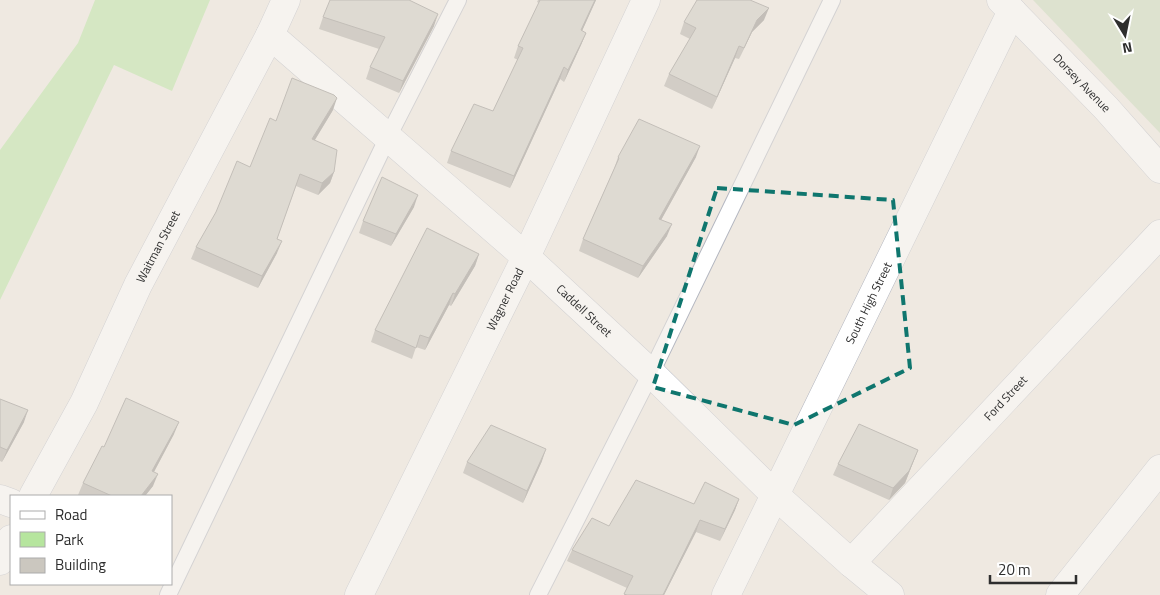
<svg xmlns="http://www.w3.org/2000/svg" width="1160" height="595" font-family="'Titillium Web',sans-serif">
<rect width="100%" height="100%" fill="#efe9e1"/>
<!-- green -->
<path fill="#b6e59e" d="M95 0H210L172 91 114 65 0 300V150L78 43Z"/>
<!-- cemetery -->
<path fill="#c8d9b8" d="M1033 0H1160V133Z"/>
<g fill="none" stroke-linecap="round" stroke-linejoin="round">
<!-- service casing -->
<g stroke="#b4b7c1" stroke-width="18">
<path id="service" d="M168 595 388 137 458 0
M538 595 651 373 832 0"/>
</g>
<!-- minor casing -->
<g stroke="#b4b7c1" stroke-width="29">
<g id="minor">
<path id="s1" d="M270 35 526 257 651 373 775 495 851 563 890 595"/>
<path id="s2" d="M33 496 84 403 138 285 270 35 286 0"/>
<path d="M0 499 11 503"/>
<path d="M0 561 11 539"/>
<path id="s3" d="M851 563 1160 234"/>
<path id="s4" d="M359 595 526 257 646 0"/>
<path d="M1060 595 1160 469"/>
</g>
</g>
<!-- tertiary casing -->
<g stroke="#b4b7c1" stroke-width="29">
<g id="tertiary">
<path id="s5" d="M1001 0 1106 108 1160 169"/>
<path id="s6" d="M726 595 1012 11"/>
</g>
</g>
<!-- service -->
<use href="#service" stroke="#fff" stroke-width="16"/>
<!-- minor -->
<use href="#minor" stroke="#fff" stroke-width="28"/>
<!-- tertiary -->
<use href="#tertiary" stroke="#fff" stroke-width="28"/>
</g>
<!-- wall -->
<path fill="#afaba4" d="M538 0H596L582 31 586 33 581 45 564 82 560 79 510 188 447 163 451 151 493 111 518 60 514 58 518 46 539 3 537 2Z
M323 17 434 26 399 93 366 79 370 67 379 49 319 29Z
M764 20 752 32 739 59 735 58 712 109 664 86 669 74 690 39 680 34 684 22Z
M333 110 315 140 334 172 330 183 318 195 296 186 277 239V253L258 288 191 259 196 247 250 167Z
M618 157H696L661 220 667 236 638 278 579 251 583 239 614 169Z
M414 207 391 246 359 233 363 221Z
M479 254 475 266 451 306 449 305 425 350 416 347 412 359 371 342 375 330Z
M0 399 24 422 2 462 0 461Z
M174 434 154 472 153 486 145 496H81L78 495 83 483 104 447Z
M918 450 905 483 889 500 833 475 838 464Z
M542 461 523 503 463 473 467 462Z
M739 499 735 510 720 541 696 532 664 595H624L627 588 567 561 572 550 609 526 694 504Z"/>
<!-- shaded-wall -->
<path fill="#8e8b86" d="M595 0H596L577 42 581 30Z
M769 8 764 20 752 32 739 59 744 48 757 20Z
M438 14 434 26 399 93 403 81Z
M586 33 581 45 564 82 568 70Z
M739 46 735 58 712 109 717 97Z
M564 67 560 79 510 188 514 176Z
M337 98 333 110 308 151 312 139Z
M700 146 696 157 655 231 659 219Z
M334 172 330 183 318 195 322 183Z
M418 195 414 207 391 246 396 234Z
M672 224 667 236 638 278 643 266Z
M282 241 277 253 258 288 262 276Z
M479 254 475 266 451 306 455 294Z
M453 293 449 305 425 350 429 338Z
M28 410 24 422 2 462 7 450Z
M179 422 174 434 148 483 152 471Z
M546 449 542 461 523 503 527 491Z
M918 450 905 483 889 500 893 488Z
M158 474 153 486 145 496H141Z
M739 499 735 510 720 541 725 529Z
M700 520 696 532 664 595H663Z"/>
<!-- building -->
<path fill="#cbc7bf" stroke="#8e8b86" d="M330 0H409L438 14 403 81 370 67 385 37 323 17Z
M540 0H595L581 30 586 33 568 70 564 67 514 176 451 151 474 104 493 111 523 48 518 46Z
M697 0H750L769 8 757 20 744 48 739 46 717 97 669 74 696 28 684 22Z
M292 78 334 95 337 98 312 139 337 150 334 172 322 183 300 174 277 239 282 241 262 276 196 247 216 212 237 161 250 167 270 118 276 121Z
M639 119 700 146 659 219 672 224 643 266 583 239 619 158 618 157Z
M382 177 418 195 396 234 363 221Z
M427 228 479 254 455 294 453 293 429 338 420 335 416 348 375 330Z
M126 398 179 422 152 471 158 474 141 496H112L83 483 102 446 104 447Z
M0 399 28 410 7 450 0 447Z
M859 424 918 450 909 471 893 488 838 464Z
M491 425 546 449 527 491 467 462Z
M636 480 694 504 705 482 739 499 725 529 700 520 663 595H627L624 594 633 576 572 550 592 518 609 526Z"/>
<!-- marked area -->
<path d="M0 0H1160V595H0ZM717 188 893 200 910 368 794 425 653 387Z" fill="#efe9e1" fill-opacity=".55" fill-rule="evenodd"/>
<path fill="none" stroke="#0f766e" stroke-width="4" stroke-dasharray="10 6" stroke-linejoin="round" d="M717 188 893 200 910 368 794 425 653 387Z"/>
<g text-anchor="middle" stroke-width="5" stroke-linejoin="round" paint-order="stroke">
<!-- street labels -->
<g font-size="12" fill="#2e2e2e" stroke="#fff">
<text dy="4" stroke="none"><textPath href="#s5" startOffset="116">Dorsey Avenue</textPath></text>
<text dy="4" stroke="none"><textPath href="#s2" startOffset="279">Waitman Street</textPath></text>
<text dy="4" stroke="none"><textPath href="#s4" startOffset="330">Wagner Road</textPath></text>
<text dy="4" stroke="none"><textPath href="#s6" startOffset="325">South High Street</textPath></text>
<text dy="4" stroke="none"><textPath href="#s1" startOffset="418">Caddell Street</textPath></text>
<text dy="4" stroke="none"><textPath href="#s3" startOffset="226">Ford Street</textPath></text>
</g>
</g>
<!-- legend -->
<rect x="10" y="495" width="162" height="90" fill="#ffffff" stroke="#ababab"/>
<rect x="20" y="511" width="25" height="8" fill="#ffffff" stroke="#ababab"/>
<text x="55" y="520" font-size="15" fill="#2e2e2e">Road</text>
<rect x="20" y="532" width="25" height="15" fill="#b6e59e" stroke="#ababab"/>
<text x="55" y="545" font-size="15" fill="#2e2e2e">Park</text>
<rect x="20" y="558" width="25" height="15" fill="#cbc7bf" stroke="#ababab"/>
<text x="55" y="570" font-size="15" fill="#2e2e2e">Building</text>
<!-- north arrow -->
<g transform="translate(1125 35) rotate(170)" stroke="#ffffff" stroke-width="4" paint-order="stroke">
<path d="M0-4L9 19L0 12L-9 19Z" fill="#2e2e2e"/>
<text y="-8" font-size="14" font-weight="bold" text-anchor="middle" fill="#2e2e2e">N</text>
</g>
<!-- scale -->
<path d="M990 575v8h86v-8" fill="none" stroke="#2e2e2e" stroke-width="2.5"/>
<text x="998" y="575" font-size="15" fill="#2e2e2e" stroke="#ffffff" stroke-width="4" paint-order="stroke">20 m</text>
</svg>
